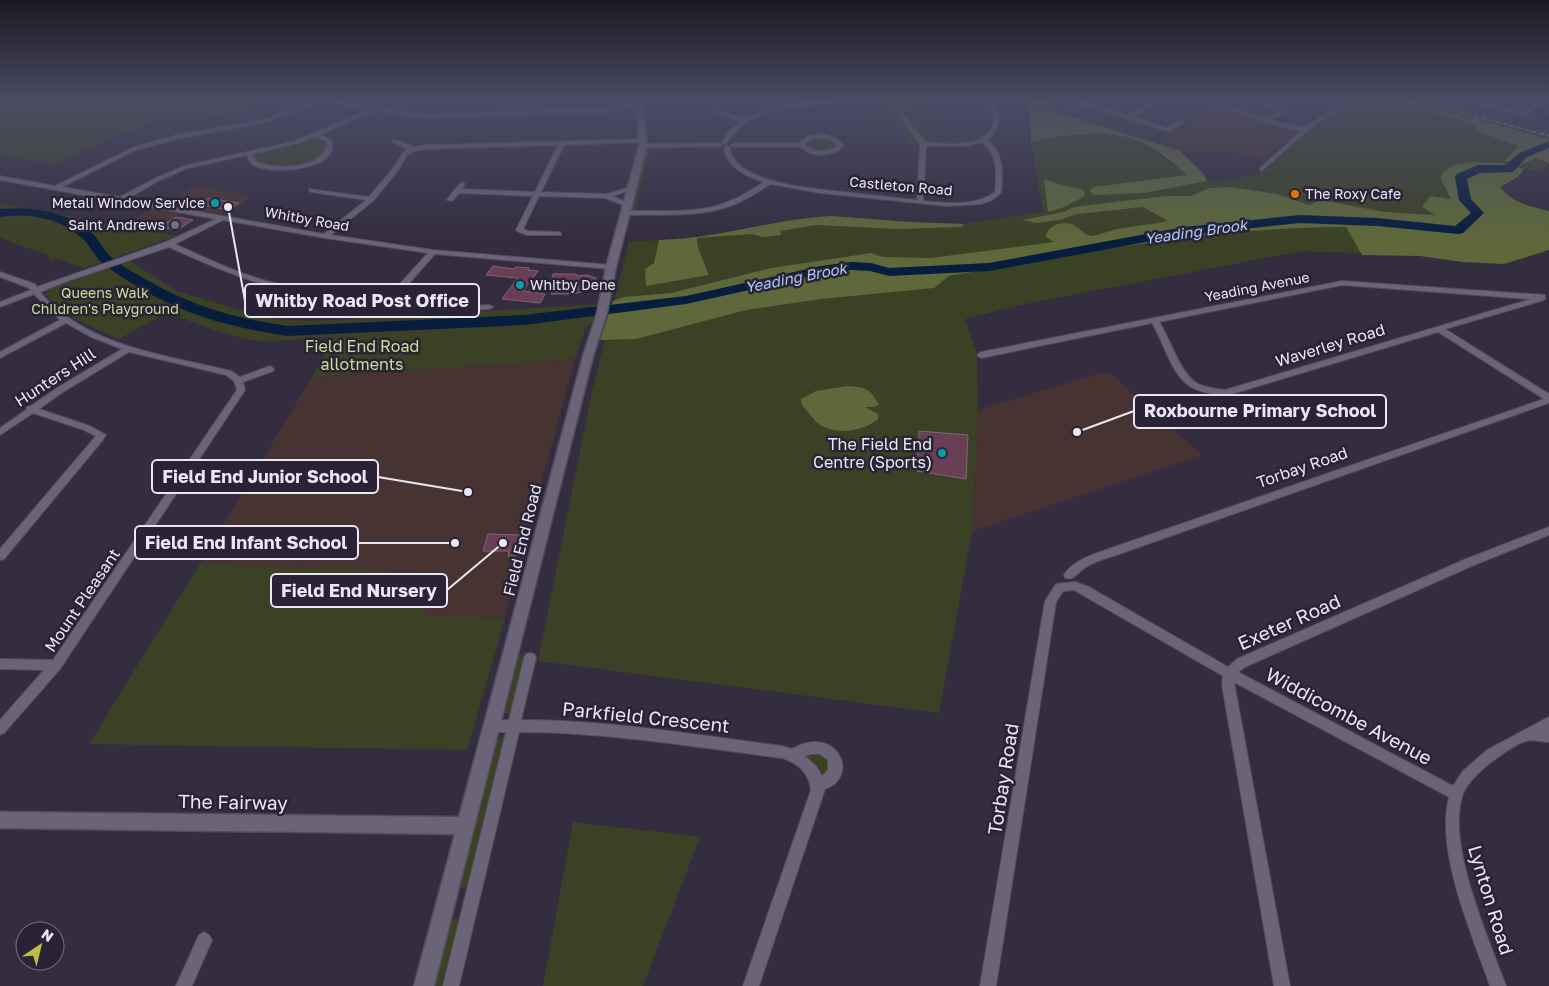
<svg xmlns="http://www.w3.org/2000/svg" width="1549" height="986" font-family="'Golos Text',sans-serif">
<rect width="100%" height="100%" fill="#342d40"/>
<!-- commercial -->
<path fill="#473334" d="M194 186 253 196 225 215 165 204Z
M157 205 186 211 152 231 123 226Z"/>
<!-- built -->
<path fill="#413951" d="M1420 102H1432L1549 133V137Z"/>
<!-- education -->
<path fill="#473332" d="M1217 106 1293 131 1295 134 1264 160 1228 150 1226 152 1180 151 1157 144Z
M575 359 505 618 421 615 434 573 200 564 312 377Z
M1101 373H1110L1202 455 972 531 978 410Z"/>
<!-- green -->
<path fill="#3b4125" d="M0 102H274L260 107 221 116 151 123 103 141 57 164 0 156Z
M1352 102H1415L1549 139V164L1539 171 1524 169 1519 176 1500 187C1514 204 1529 206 1549 211L1461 261 1420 256 1302 251 1030 303 965 319 977 354 978 410 972 531 939 713 538 661 591 396 629 241 674 240 749 229 805 218 831 216 910 222 965 224 1043 212 1031 142 1073 134H1095L1120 137 1142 143 1189 176 1207 181 1234 180 1265 171 1309 131Z
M905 107 908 110 925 109 931 119 922 120 926 126 920 127 934 140C947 140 974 135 983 137L965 142H927L920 136 909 120 910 116 913 115 911 112 890 113 892 117 903 121 919 144H909L901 128 896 129 891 122 880 123 873 112 890 111 889 108Z
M311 138 324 140 327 144 322 157C305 165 268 173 254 157L258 153Z
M820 138 832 141 835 146C827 152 814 152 807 145L809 141Z
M650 148 635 211H630L646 149Z
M0 203 7 205 177 236 84 268 58 259 50 260 48 255 0 238Z
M130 261 178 292 244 311 275 319 306 321 336 320 604 304 602 313 586 327 575 359 312 377 333 338C310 337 287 342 263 341 230 338 198 323 166 313L119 339 75 319 45 295 49 289Z
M200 564 435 573 422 615 505 618 467 750 89 744Z
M517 654 524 655 510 715 503 712Z
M504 737 467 887 458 889 495 741Z
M810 751 828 755 832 768 823 778 815 764 804 755Z
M573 822 700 837 643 986H543Z
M452 919H459L443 986H435Z"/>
<!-- forest -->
<path fill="#5e683a" d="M1027 102H1050L1047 107 1060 113 1180 151 1202 172 1207 181 1144 193 1094 195 1089 191 1094 187 1187 175C1174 164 1159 151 1143 143 1108 128 1067 134 1031 142V115Z
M1397 102H1415L1549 139V163L1536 158 1521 165 1505 161 1518 146 1479 132 1476 125Z
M1474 162 1502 163 1524 169 1519 176 1500 187C1514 204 1529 206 1549 211V250L1504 264 1463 262 1420 256 1362 255 1346 227C1211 227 1082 253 949 276L934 288 821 299 746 310 636 339 600 340 613 301 624 297 671 293 771 268 871 253 883 257 931 258 1054 242 1046 237C1047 230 1051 226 1058 224 1078 219 1081 236 1092 236 1101 235 1110 230 1118 229 1135 225 1152 225 1168 221L1143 207 1077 214 1060 220 1037 223 1022 220 1064 212 1071 208 1081 206 1166 196H1191L1209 188 1231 187 1277 194 1309 205 1321 200 1385 212 1435 215 1422 207 1430 196 1451 199 1441 179 1442 173 1453 165Z
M1044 179 1065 186 1083 189 1085 196 1064 207 1048 212Z
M831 216 910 222 965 224 961 227 897 229 816 225 780 231 781 235 763 237 752 234 697 238 698 248 709 275 646 286 645 269 654 263 659 240C717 239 773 219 831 216Z
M847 386C865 387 870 388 879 405L873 407H865L878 414V419C865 431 838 435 822 426 816 423 812 417 808 412 804 407 801 406 801 399L816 391Z"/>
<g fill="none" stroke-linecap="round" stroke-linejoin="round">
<!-- river -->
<path fill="#071d3d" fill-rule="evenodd" d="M1543 102H1549V107L1544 112 1549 115V122L1532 113Z
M1549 141V148L1527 157 1513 172 1480 173 1467 179 1471 199 1484 213 1463 233 1458 234 1378 226 1300 223 1184 235 989 271 889 276 870 271 851 270 821 274 686 304 524 325 287 336C241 329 194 318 152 295 135 285 117 275 101 262 95 256 91 248 85 241 63 218 30 213 0 217V209C32 206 68 211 93 234 99 240 103 249 109 255 120 265 134 273 147 280 191 306 237 319 287 326L524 315 686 296 821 266 851 262 871 263 889 268 989 263 1184 227 1300 215 1378 218 1455 226 1471 213 1459 200 1455 177 1457 174 1478 165H1506L1519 153Z"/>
</g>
<!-- building -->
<path fill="#693f56" stroke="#7f6773" d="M208 198 213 199 239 203 228 210 197 204Z
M176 217 193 220 177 230 160 227Z
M493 266 514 269 516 267 529 268 528 270 538 271 523 291 545 294 540 303 502 299 518 278 486 275Z
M553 274H576L577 276 587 275 596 278 594 288 574 294H551Z
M919 431 968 435 966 479 917 471Z
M488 534 522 535 516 556H508L509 551H483Z"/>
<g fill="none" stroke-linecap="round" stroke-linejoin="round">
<!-- minor-tunnel -->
<path stroke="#4f495b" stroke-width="6" stroke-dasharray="6 3" stroke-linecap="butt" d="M1470 102 1483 105"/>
<!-- minor casing -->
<g stroke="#524c5b" stroke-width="2">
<path id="minor" d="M309 102H316L267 122 177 139 136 150 62 187 120 197 156 178 184 166 295 141 370 109 337 104 335 102H344L413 113 432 114 609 108 640 103 642 104V106L609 112 432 118 413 117 376 110 319 135 328 138 332 142C339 171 270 175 253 165 250 162 248 159 247 155L188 168 160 180 127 199 324 234 366 200 311 192 309 191V189L369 197 394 167 403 153 408 149 392 142V140H396L414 147 425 145 643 139 645 140V142L564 145 541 192 606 194 631 187 634 189 612 196 630 204V206L628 207 605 198 539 196 523 229 528 231 559 232 561 233V235H527L517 231 516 230 533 196 459 193 452 201 447 200 454 190 462 182 465 184 461 189 535 192 558 145 425 149 415 151 407 155 399 169 374 200 331 235 433 250 611 265 615 267 611 269 435 254 404 289 397 309 489 305 493 307 489 309 396 314 389 310 395 291C368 294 341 297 314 294 263 289 215 268 169 247L68 281 40 292C86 347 166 355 231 371L240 377 270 366 274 369 273 371 243 382 245 390 60 669 4 733 0 735V720L44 670 0 669V659L53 660 237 390 234 381 226 375 129 352 63 392 39 409 90 426 106 435 102 441 4 559 0 560V549L96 436 84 430 33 413 0 435V428L26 410 27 407 31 406 57 388 122 349 91 337 66 323 0 358V352L60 320 34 294 0 307V302L31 290 29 288 0 277V272L35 284 37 287 166 242 216 219 0 180V176L55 186 132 148 176 135 264 120ZM314 137 324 140 327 143C325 169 275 170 257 162L252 154 299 143ZM223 220 325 238 428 253 398 286C371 289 344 292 317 290 267 287 220 265 175 244Z
M799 102H835L832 104C801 106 766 106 741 126 735 131 731 140 725 144L722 142 729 131 740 122 712 111 717 110 744 119 769 109Z
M981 102C1004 102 1004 127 987 140 1004 152 1003 174 1001 193L992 200 981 204 947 206 820 193 770 184C758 192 746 200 733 205 699 218 661 214 625 215L622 213 625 211C659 210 698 215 730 201 742 196 753 189 764 182 748 177 727 168 724 148L727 146 730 148C735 186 823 189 852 193 874 195 895 198 917 200L920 144 898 115 903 114 925 142C945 143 983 150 993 126 994 122 995 119 993 115 991 109 984 106 981 102ZM982 142C998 154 997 175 995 192 975 207 946 203 923 201L926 146H966Z
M1080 102H1087V103L1127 115 1153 102H1158L1133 117 1168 128 1179 121 1184 122 1169 132 1083 105 1076 109 1079 110V112L1068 109Z
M1206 102H1213L1265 118 1279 111 1265 105 1270 104 1285 110 1281 115 1270 120 1304 128 1343 102H1349L1307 131 1262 171 1260 170V168L1301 131 1278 126Z
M1530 102H1535V103L1538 106 1526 116 1480 105 1483 103 1525 112 1532 106 1528 103Z
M820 134 834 137 842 143 843 147 834 153 821 155 809 153 800 147H734L731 145 734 143H799L800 141 809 136ZM820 138 830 139 837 146C827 152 816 152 806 146L805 143 812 139Z
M719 143 722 145 721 146 643 148 640 146 643 144Z
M1342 281 1545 295V299L1541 301 1445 329 1549 394V403L1125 552C1112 557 1097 560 1086 567 1078 571 1075 581 1065 578L1064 575C1074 558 1099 553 1117 546L1544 399 1438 332 1225 396C1213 394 1201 393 1191 387 1171 375 1164 342 1152 323L981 358 977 355 981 352ZM1342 285 1531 299 1225 390C1216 389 1207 388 1198 384 1180 374 1171 340 1159 322Z
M1549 527V535L1474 565 1245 667 1238 672 1453 786 1463 771 1487 750 1549 717V742C1542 742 1532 739 1526 741 1514 745 1501 755 1490 763 1480 771 1468 782 1463 794 1445 842 1489 939 1506 986H1490C1472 934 1435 852 1449 797L1234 682 1290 986H1274L1222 685 1223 676 1074 590 1063 591 1056 602 996 986H980L1045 601 1056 584 1075 582 1089 587 1228 667 1237 659 1466 559Z
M530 653 534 654 536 658 521 720C609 720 696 735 782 746L792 749C837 723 861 777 825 789L759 986H743L811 790C809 773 798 763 782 758 695 747 607 732 519 732L459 986H443L506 732H491L487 730 485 726 487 722 491 720H509L524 658 526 654ZM811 754H820L828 760V770L822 776 816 766 805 756Z
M204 932 209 935 212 940 192 986H176L199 935Z"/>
</g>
<!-- tertiary casing -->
<g stroke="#524c5b" stroke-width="3">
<path id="tertiary" d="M637 102H643L647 146 616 267 607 313 593 356 434 986H414L455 834 0 828V812L459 817 583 356 597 313 606 267 639 146Z"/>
</g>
<!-- minor -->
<use href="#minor" fill="#6b6479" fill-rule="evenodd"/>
<!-- tertiary -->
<use href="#tertiary" fill="#6b6479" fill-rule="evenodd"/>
<!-- rail -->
<path stroke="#8a8595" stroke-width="2" stroke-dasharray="5 2.5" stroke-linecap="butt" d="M1423 102 1549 136"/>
</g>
<!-- sky -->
<linearGradient id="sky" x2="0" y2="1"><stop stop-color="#1d1923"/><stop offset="0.42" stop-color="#4a4c64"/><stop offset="1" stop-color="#4a4c64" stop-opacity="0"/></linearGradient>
<rect width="1549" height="240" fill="url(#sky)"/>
<!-- markers -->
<circle fill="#e8710a" stroke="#2a2336" stroke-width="2" cx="1295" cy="194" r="5"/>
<g fill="#0f9aa8" stroke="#2a2336" stroke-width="2">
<circle cx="215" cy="203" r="5"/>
<circle cx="520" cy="285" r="5"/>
<circle cx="942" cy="453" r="5"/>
</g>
<circle fill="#6b7280" stroke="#2a2336" stroke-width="2" cx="175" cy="225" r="5"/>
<g text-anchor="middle" stroke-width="5" stroke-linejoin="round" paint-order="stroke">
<!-- far-street labels -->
<g font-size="14" fill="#eae7f3" stroke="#2a2336">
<text transform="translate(901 186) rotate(5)" y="5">Castleton Road</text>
<text transform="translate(307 219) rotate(10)" y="5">Whitby Road</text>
<text transform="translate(1257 287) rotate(-11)" y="5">Yeading Avenue</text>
</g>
<!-- far-poi labels -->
<g font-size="14" fill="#eae7f3" stroke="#2a2336" text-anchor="start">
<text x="1305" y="199">The Roxy Cafe</text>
<text x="205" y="208" text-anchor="end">Metali Window Service</text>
<text x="165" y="230" text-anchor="end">Saint Andrews</text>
<text x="530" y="290">Whitby Dene</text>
</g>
<!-- far-park labels -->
<g font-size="14" fill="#ccdd94" stroke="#2a2336">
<text x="105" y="298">Queens Walk<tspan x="105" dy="16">Children's Playground</tspan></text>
</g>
<!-- far-water labels -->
<g font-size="15" font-style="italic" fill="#a8cafb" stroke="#2a2336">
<text transform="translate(1196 232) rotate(-8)" y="5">Yeading Brook</text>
<text transform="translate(796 278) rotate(-11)" y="5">Yeading Brook</text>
</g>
<!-- street labels -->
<g font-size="16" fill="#eae7f3" stroke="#2a2336">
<text transform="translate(1330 345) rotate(-17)" y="6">Waverley Road</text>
<text transform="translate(55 377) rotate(-33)" y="6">Hunters Hill</text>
<text transform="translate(1302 467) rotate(-19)" y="6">Torbay Road</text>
<text transform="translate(522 540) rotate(-76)" y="6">Field End Road</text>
<text transform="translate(82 600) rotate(-56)" y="6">Mount Pleasant</text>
</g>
<!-- park labels -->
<g font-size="16" fill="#ccdd94" stroke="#2a2336">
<text x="362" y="352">Field End Road<tspan x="362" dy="18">allotments</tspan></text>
</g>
<!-- poi labels -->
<g font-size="16" fill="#eae7f3" stroke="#2a2336" text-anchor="end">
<text x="932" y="450">The Field End<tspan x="932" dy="18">Centre (Sports)</tspan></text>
</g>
<!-- near-street labels -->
<g font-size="19" fill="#eae7f3" stroke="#2a2336">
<text transform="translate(1289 622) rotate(-24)" y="7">Exeter Road</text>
<text transform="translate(1349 716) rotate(28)" y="7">Widdicombe Avenue</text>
<text transform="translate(646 717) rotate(6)" y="7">Parkfield Crescent</text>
<text transform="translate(1003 779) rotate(-81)" y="7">Torbay Road</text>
<text transform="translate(233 802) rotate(1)" y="7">The Fairway</text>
<text transform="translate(1491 900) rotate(73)" y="7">Lynton Road</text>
</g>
</g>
<!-- callouts -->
<path fill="none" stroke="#eae7f3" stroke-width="2" d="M228 207L245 301M1077 432L1134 411M468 492L378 477M455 543L358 543M503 543L447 590"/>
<g fill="#eae7f3" stroke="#2a2336" stroke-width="2">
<circle cx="228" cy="207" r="5"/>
<circle cx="1077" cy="432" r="5"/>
<circle cx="468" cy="492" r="5"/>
<circle cx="455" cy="543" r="5"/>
<circle cx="503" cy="543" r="5"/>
</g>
<g fill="#2a2336" stroke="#eae7f3" stroke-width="2">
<rect x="245" y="284" width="234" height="33" rx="5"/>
<rect x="1134" y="395" width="252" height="33" rx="5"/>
<rect x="152" y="460" width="226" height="33" rx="5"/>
<rect x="135" y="526" width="223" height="33" rx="5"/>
<rect x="271" y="574" width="176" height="33" rx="5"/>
</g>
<g font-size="18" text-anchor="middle" font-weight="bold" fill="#eae7f3">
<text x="362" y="307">Whitby Road Post Office</text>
<text x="1260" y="417">Roxbourne Primary School</text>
<text x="265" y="483">Field End Junior School</text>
<text x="246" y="549">Field End Infant School</text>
<text x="359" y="597">Field End Nursery</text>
</g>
<!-- north arrow -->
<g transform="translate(40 946) rotate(35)"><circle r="24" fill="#2a2336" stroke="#777182"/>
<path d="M0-4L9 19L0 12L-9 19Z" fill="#bfbe41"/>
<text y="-8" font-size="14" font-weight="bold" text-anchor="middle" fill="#eae7f3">N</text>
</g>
</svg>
